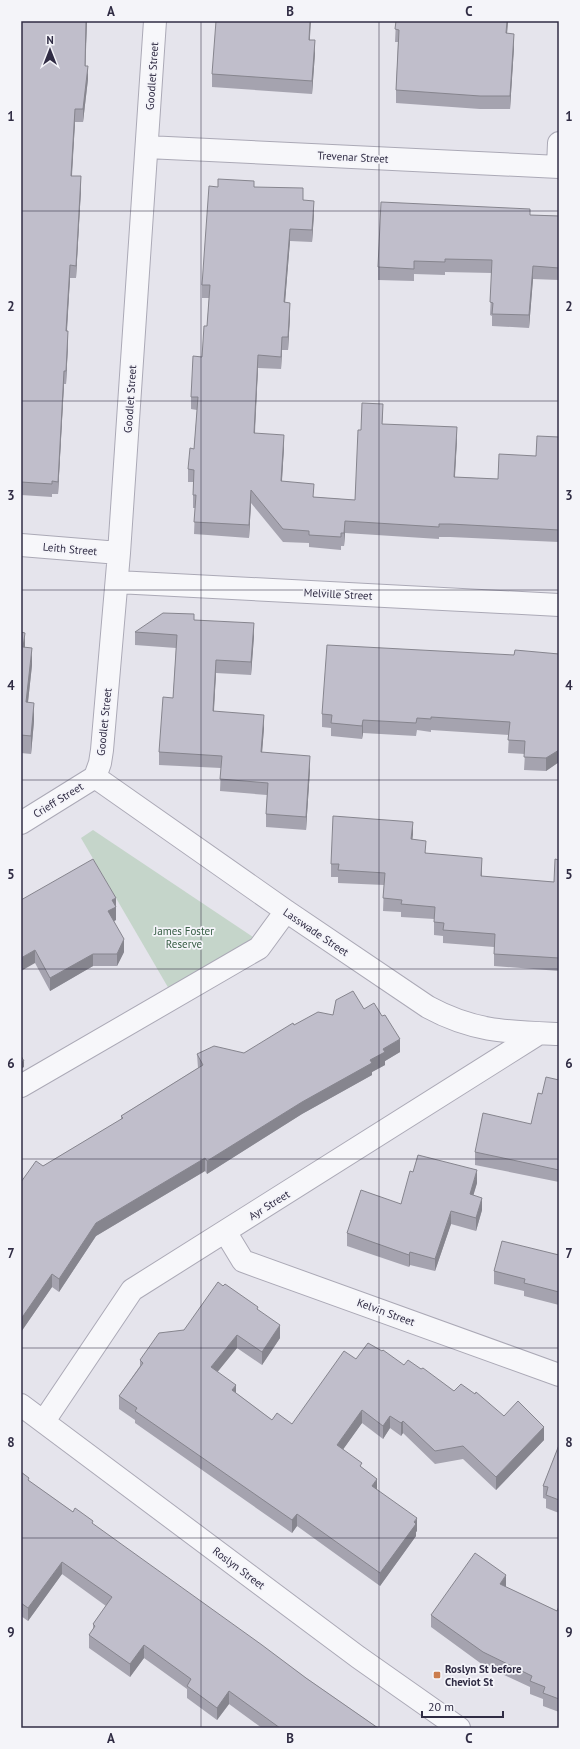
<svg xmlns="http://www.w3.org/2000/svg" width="580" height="1749" font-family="'PT Sans',sans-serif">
<rect width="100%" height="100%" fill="#e5e4ec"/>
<!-- green -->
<path fill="#c5d5ca" d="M93 830 256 939 169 989 81 838Z"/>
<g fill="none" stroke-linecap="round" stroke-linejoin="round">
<!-- minor casing -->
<g stroke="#aba9b6" stroke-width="24">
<path id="minor" d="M147 147 559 167
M558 167 559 143
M21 545 119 553
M117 582 559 605
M95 777 100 763 102 750 119 553 155 21
M95 777 286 911 428 1007C474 1032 508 1032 559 1034
M21 823 95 777
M21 1086 259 948 286 911
M226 1233 243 1261 559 1375
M21 1405 358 1657 459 1728
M44 1421 132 1290 538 1034"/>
</g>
<!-- minor -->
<use href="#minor" stroke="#f7f7fa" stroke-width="22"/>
</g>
<!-- wall -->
<path fill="#a5a3af" d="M21 21H87L85 66 88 79 83 122H75L72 176 81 189 76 278H70L67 331 68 344 66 384H64L58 494H52V497L21 495Z
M396 21H508L507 33 514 47 510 109H480L396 103V90L398 42H395Z
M310 40 315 53 312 94 212 87V74Z
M254 187 303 200 314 214 312 242 290 241 285 302 290 316 288 350H282L281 369 258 368 255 433 284 447 282 481 314 497 355 500 361 430 383 416 382 424 457 439 455 477 498 479 536 456 559 437V542L450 537H439V539L345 533 344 546H341V550L309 547V543L283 542 251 503 249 538 194 534 195 508H193V482H188V469L194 449 197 410 191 409V397L202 357 207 326 209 298H202V285Z
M530 215 559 216V280L533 279 529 328 492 326V316L490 315 492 273 445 272V275L414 274V281L378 280V267Z
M194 620 254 636 251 675 216 673 214 711 264 728 262 752 310 769 306 830 266 827V814L267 795 220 791 221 768 159 765V752L173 698 176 648 135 645V632Z
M21 632 25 647 32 665 28 702 34 721 31 754 21 753Z
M559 654V762L546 771 524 770 525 754 508 753 509 735 431 730V732L417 730 416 736 363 733 362 739 331 736V728L322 727V714L514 655Z
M413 834 412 839 426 853 482 870V877L554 882 559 860V971L494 966V947L443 943V936L434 935V919L401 917V912L383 911 384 885 338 883V877H331V864Z
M21 900 116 906V920L114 921 124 952 117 966H93L50 991 35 963Z
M364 1009 400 1052 385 1061V1065L372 1072V1075L302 1114 207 1174 205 1171 96 1236 59 1292 52 1287 21 1332V1182L43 1166 121 1120V1116L198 1068 197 1054 244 1053 294 1025 333 1015Z
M559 1080V1182L475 1165V1152L531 1124 542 1094Z
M413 1172 477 1183 473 1195 482 1210 476 1231 451 1224 435 1271 410 1265 409 1267 347 1246V1233L401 1204Z
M559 1255V1305L524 1296V1291L494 1284V1271Z
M258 1310 280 1338 262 1365 237 1348 217 1372 236 1393 272 1420 292 1424 356 1359 404 1365 421 1369 454 1391 504 1416 544 1440 496 1490 463 1459 435 1464 403 1433 401 1436 390 1428 383 1439 362 1423 343 1449 362 1468 377 1490 417 1531 416 1532V1536L380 1586 297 1526 292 1533 135 1423V1420L119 1409V1396L140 1366V1360L184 1330Z
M559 1445V1513L546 1508V1499L543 1498V1486Z
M21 1472 29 1481 73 1512 93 1525 306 1678 378 1728H262L229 1704 217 1720 187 1698V1689L144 1658 130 1677 89 1648V1635L93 1629V1624L106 1606 62 1574 28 1621 21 1616Z
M506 1587 557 1611 559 1606V1712L543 1706V1699L530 1694V1687L483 1665 431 1627V1615Z"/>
<!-- shaded-wall -->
<path fill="#86858e" d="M86 21H87L85 79V66Z
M310 21H311L309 52V40Z
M507 21H508L506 46V33Z
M514 34V47L510 109V96Z
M315 40V53L312 94V81Z
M88 66V79L83 122V109Z
M75 109V122L71 188V176Z
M81 176V189L76 278V266Z
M314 201V214L312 242V230Z
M290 229V241L284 315V302Z
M70 265V278L66 344V331Z
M533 266V279L529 328V315Z
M290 303V316L288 350V337Z
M68 331V344L66 384V371Z
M282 337V350L281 369V357Z
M258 355V368L254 445V433Z
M64 371V384L58 494V482Z
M457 427V439L454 490V477Z
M284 435V447L281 494V481Z
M251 490V503L249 538V525Z
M345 521V533L344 546V533Z
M254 623V636L251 675V662Z
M25 633V651L23 647Z
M32 648V665L26 720V702Z
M216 660V673L213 724V711Z
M34 703V721L31 754V736Z
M264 715V728L261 765V752Z
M363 720V733L362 739V726Z
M559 750V762L546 771V758Z
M310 756V769L306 830V817Z
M413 822V834L411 852V839Z
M482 858V870L481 889V876Z
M116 898V920L108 924V911L112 900Z
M124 939V952L117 966V954Z
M35 950V963L21 971V958Z
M93 954V966L50 991V978Z
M400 1039V1052L385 1061V1065L372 1072V1075L302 1114 207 1174V1161L302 1102 370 1060 383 1049Z
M24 1061V1067L21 1069V1062Z
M205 1158V1171L96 1236 59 1292V1279L96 1223Z
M477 1170V1183L470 1207V1194Z
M482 1198V1210L476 1231V1218Z
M451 1211V1224L435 1271V1259Z
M410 1252V1265L409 1267V1255Z
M52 1274V1287L21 1332V1319Z
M280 1325V1338L262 1365V1352Z
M237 1335V1348L211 1380V1367Z
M236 1385V1397L232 1390Z
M362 1410V1423L337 1458V1445Z
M390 1416V1428L383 1439V1426Z
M403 1421V1433L401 1436V1423Z
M544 1427V1440L496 1490V1477Z
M377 1479V1492L372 1486Z
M297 1514V1526L292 1533V1520Z
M417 1518V1531L416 1532V1536L380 1586V1573Z
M62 1562V1574L28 1621V1608Z
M506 1575V1588L500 1584Z
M144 1645V1658L130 1677V1664Z
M229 1691V1704L217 1720V1708Z"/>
<!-- building -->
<path fill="#c0becb" stroke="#86858e" d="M21 21H86L85 66H88L83 109H75L71 176H81L76 266 70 265 66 331H68L66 371H64L58 482 52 481V484L21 482Z
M216 21H310L309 40H315L312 81 212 74Z
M396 21H507L506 33 514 34 510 96H480L396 90 399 30 395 29Z
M218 179 254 181V187L303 188V200L314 201 312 230 290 229 284 302 290 303 288 337H282L281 357 258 355 254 433 284 435 281 481 314 484 313 497 355 500 358 430H361L362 403 383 404 382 424 457 427 454 477 498 479 499 454 536 456 537 436 559 437V530L450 524H439V527L345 521 344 533H341V537L309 535V531L283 529 251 490 249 525 194 522 196 495H193L194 470 188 469 190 448 194 449 198 397H191L193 356 202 357 204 326H207L210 285H202L209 186 218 187Z
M381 202 530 209V215L559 216V268L533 266 529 315 492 314 493 303 490 302 492 260 445 259V262L414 261V269L378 267Z
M163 613 194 614V620L254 623 251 662 216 660 213 711 264 715 261 752 310 756 306 817 266 814 268 783 220 779 222 756 159 752 163 697 173 698 177 635 135 632Z
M21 632 25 633 23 647 32 648 26 702 34 703 31 736 21 735Z
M327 645 514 655 515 650 559 654V750L546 758 524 757 525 741 508 740 510 722 431 717V719L417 718 416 723 363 720 362 726 331 723 332 715 322 714Z
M333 816 413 822 411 839 426 841 425 853 482 858 481 876 554 882 555 859 559 860V958L494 954 495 934 443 930 444 923 434 922 435 907 401 904 402 900 383 898 385 873 338 870 339 864H331Z
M93 859 116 898 112 900 116 907 108 911 124 939 117 954H93L50 978 35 950 21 958V900Z
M353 991 364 1009 374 1003 382 1016 385 1015 400 1039 383 1049 385 1052 370 1060 372 1063 302 1102 207 1161 205 1158 96 1223 59 1279 52 1274 21 1319V1182L36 1161 43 1166 123 1118 121 1116 203 1065 197 1054 214 1046 244 1053 293 1023 294 1025 318 1012 333 1015 336 1000Z
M21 1056 24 1061 21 1062Z
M546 1077 559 1080V1170L475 1152 483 1113 531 1124 538 1093 542 1094Z
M418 1155 477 1170 470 1194 482 1198 476 1218 451 1211 435 1259 410 1252 409 1255 347 1233 361 1190 401 1204 410 1171 413 1172Z
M502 1241 559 1255V1292L524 1283 525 1279 494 1271Z
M218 1282 223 1286 225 1284 258 1307 257 1309 280 1325 262 1352 237 1335 211 1367 236 1385 232 1390 272 1420 277 1413 292 1424 344 1351 356 1359 368 1343 382 1351 383 1350 404 1365 408 1360 421 1369 423 1368 454 1391 461 1384 475 1394 476 1392 504 1416 518 1401 544 1427 496 1477 463 1446 435 1451 403 1421 401 1423 390 1416 383 1426 362 1410 337 1445 362 1463 360 1466 377 1479 372 1486 417 1518 414 1522 416 1524 380 1573 297 1514 292 1520 135 1411 137 1408 119 1396 143 1363 140 1360 159 1333 184 1330Z
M559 1445V1500L546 1495 548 1487 543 1486Z
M21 1472 29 1478 28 1480 73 1512 75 1508 93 1521 92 1523 262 1645 306 1678 378 1728H280L229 1691 217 1708 187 1686 191 1679 144 1645 130 1664 89 1635 95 1626 93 1624 112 1597 62 1562 28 1608 21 1603Z
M475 1553 506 1575 500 1584 557 1611 559 1606V1699L543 1693 545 1687 530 1681 532 1676 483 1652 431 1615Z"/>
<!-- grid -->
<path fill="none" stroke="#302c44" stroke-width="1" stroke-opacity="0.55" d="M201 21V1728M379 21V1728M21 211H559M21 401H559M21 590H559M21 780H559M21 969H559M21 1159H559M21 1348H559M21 1538H559"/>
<!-- markers -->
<rect fill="#cb7d4e" stroke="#f4f4f9" stroke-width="1.5" x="433" y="1671" width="8" height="8" rx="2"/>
<g text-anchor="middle" stroke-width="3.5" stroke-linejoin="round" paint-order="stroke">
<!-- street labels -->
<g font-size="11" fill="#302c44" stroke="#f4f4f9">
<text transform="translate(152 76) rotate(-86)" y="4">Goodlet Street</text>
<text transform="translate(353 157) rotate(3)" y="4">Trevenar Street</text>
<text transform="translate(130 399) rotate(-86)" y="4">Goodlet Street</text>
<text transform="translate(70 549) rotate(5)" y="4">Leith Street</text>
<text transform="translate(338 594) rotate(3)" y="4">Melville Street</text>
<text transform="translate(104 722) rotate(-84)" y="4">Goodlet Street</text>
<text transform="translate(58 800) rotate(-32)" y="4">Crieff Street</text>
<text transform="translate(316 932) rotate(34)" y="4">Lasswade Street</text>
<text transform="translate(269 1205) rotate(-32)" y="4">Ayr Street</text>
<text transform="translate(386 1312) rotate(20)" y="4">Kelvin Street</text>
<text transform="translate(239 1568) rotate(37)" y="4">Roslyn Street</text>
</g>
<!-- park labels -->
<g font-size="11" fill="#395f46" stroke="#f4f4f9">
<text x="184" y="935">James Foster<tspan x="184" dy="13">Reserve</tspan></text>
</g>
<!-- poi labels -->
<g font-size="11" font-weight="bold" fill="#302c44" stroke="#f4f4f9" text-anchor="start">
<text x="445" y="1673">Roslyn St before<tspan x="445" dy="13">Cheviot St</tspan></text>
</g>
</g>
<!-- border -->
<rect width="580" height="1749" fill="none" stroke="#f4f4f9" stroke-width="44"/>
<!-- north arrow -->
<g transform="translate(50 50)" stroke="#f4f4f9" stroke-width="3" paint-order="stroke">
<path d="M0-3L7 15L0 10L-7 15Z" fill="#302c44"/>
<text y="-6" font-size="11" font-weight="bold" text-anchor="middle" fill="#302c44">N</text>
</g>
<!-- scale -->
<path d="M422 1711v6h81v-6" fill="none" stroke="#302c44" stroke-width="2"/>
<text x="428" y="1711" font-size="12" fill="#302c44" stroke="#f4f4f9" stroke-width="3" paint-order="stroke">20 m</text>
<rect x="22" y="22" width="536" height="1705" fill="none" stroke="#302c44" stroke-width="1.5"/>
<g font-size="13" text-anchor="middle" font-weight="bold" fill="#302c44">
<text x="111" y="16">A</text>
<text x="290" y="16">B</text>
<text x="469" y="16">C</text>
<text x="11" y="121">1</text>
<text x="569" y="121">1</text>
<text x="11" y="311">2</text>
<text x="569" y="311">2</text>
<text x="11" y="500">3</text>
<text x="569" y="500">3</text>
<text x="11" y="690">4</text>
<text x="569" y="690">4</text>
<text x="11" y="879">5</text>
<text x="569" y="879">5</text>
<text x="11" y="1068">6</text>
<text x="569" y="1068">6</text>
<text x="11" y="1258">7</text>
<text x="569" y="1258">7</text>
<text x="11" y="1447">8</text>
<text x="569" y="1447">8</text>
<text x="11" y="1637">9</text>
<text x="569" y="1637">9</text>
<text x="111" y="1743">A</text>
<text x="290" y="1743">B</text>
<text x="469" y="1743">C</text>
</g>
</svg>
